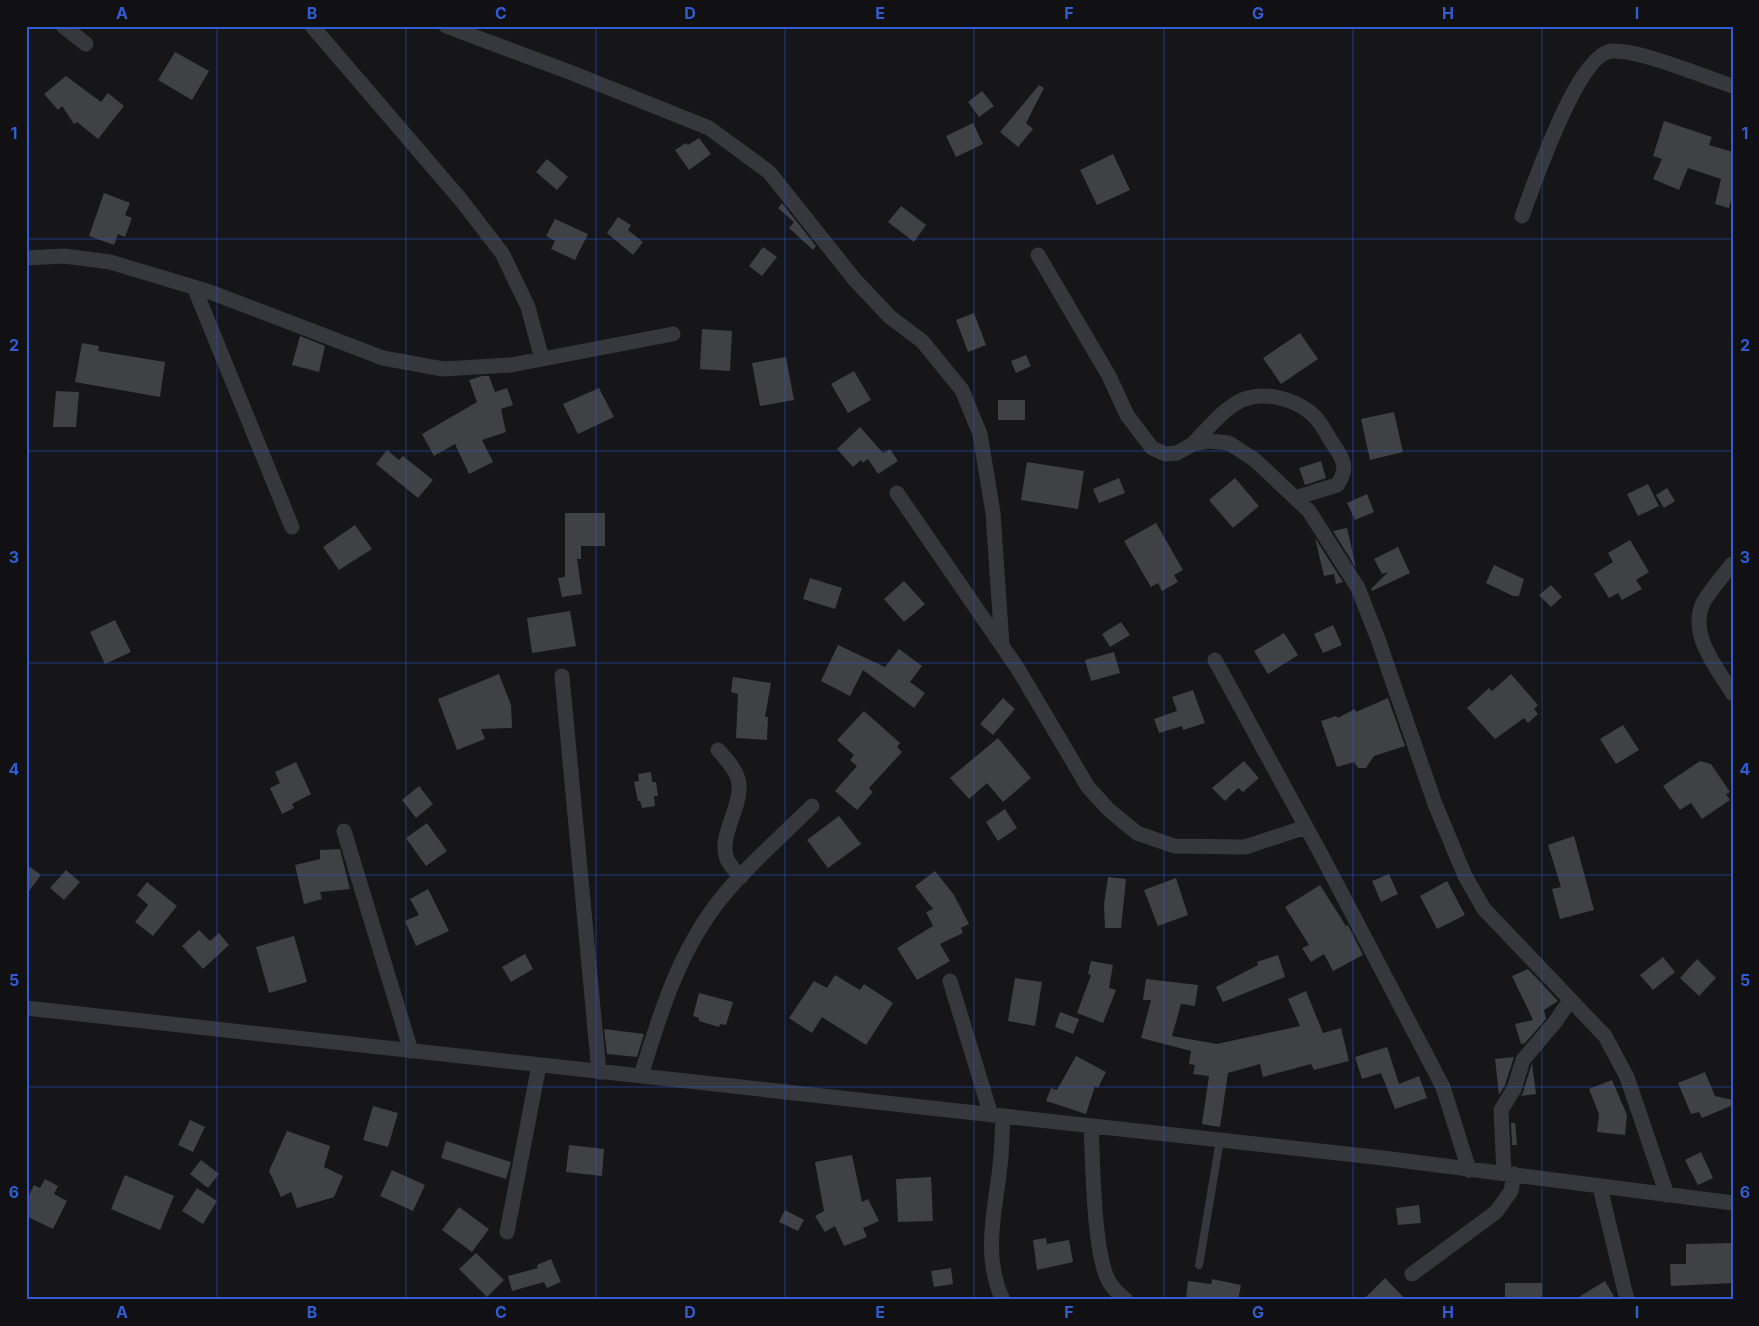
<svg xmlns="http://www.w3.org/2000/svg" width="1759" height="1326" font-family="Inter,sans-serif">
<rect width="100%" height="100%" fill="#161618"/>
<!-- building -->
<path fill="#404145" d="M175 52 209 71 192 100 158 80Z
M66 76 101 102 108 93 124 106 98 139 77 122 74 124 62 106 58 110 44 94Z
M1039 85 1044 88 1026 123 1033 129 1018 147 1000 132Z
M982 91 994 106 979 117 968 102Z
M1664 121 1712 137 1709 145 1733 152V192L1729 208 1715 204 1721 179 1688 168 1679 190 1653 179 1662 159 1653 156Z
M973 123 983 144 956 157 946 136Z
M699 138 711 154 689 170 675 150 686 143 688 145Z
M1113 154 1130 190 1097 205 1080 170Z
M547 159 568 177 557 190 536 172Z
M104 193 130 203 125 215 132 218 125 237 118 234 114 245 89 236Z
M782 203 816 246 813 250 789 228 794 222 778 208Z
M901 206 926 225 914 242 888 222Z
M618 217 631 225 628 230 643 242 633 255 607 233Z
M555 219 588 234 575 260 551 249 555 241 546 236Z
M763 247 777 257 762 276 749 266Z
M974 313 986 345 968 352 956 320Z
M702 329 732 331 730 371 700 369Z
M1300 333 1318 359 1281 384 1263 358Z
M300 336 325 346 319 372 292 365Z
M82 343 99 346 98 351 165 362 160 397 75 382Z
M1026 355 1031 366 1016 373 1011 361Z
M786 357 794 400 760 406 752 363Z
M854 371 871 400 848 413 831 384Z
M482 376H489L495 392 507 388 513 405 501 409 506 432 482 440 493 462 469 474 455 444 434 456 422 434 477 402 469 380Z
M599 388 614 417 578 434 563 404Z
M56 391 79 392 76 427H53Z
M998 400H1025V420H998Z
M1394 412 1403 452 1370 460 1361 419Z
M860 427 883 453 890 449 898 461 878 474 868 459 863 463 861 460 853 467 837 449Z
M387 450 399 460 403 456 433 480 418 498 376 464Z
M1321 461 1326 478 1305 485 1299 468Z
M1027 462 1084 471 1078 509 1021 500Z
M1119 478 1125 493 1099 503 1093 489Z
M1235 478 1259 506 1233 528 1209 500Z
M1648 484 1659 506 1638 516 1627 494Z
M1667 488 1675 501 1664 508 1656 495Z
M1367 494 1374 512 1355 520 1347 503Z
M565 513H605V546H581V559H577L582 594 562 597 558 578 565 577Z
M1156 523 1183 570 1174 575 1178 582 1162 591 1158 583 1151 587 1124 541Z
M355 525 372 549 339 570 323 547Z
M1347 528 1356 568 1333 531Z
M1315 538 1343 582 1336 584 1334 574 1324 576Z
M1630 540 1649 572 1636 580 1642 589 1622 600 1618 593 1609 598 1594 574 1613 562 1608 553Z
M1398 547 1410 573 1372 591 1371 589 1388 572 1382 574 1374 559Z
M1494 565 1524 579 1519 596H1513L1486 583Z
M810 578 842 588 835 609 803 599Z
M904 581 925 604 904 622 884 599Z
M1551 585 1562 597 1551 607 1539 595Z
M570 611 576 646 532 653 527 618Z
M115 620 131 652 105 664 90 632Z
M1121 622 1130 635 1110 647 1102 634Z
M1333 625 1342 645 1323 653 1314 634Z
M1284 633 1298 655 1268 674 1254 651Z
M838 645 885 667 899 649 922 666 910 682 925 693 914 708 863 670 850 696 821 681Z
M1114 652 1120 673 1091 681 1085 660Z
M499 674 511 705 512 728 481 729 485 739 457 750 438 699Z
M1511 674 1538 705 1534 709 1538 714 1528 723 1524 718 1495 739 1467 708 1489 688 1492 691Z
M733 677 771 683 765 717H768L767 740 736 738 738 694 731 692Z
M1193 690 1205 723 1183 730 1182 726 1159 733 1154 719 1177 711 1172 697Z
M1003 698 1015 709 993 735 980 724Z
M1388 698 1405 746 1374 756 1366 768H1358L1354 762 1337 767 1321 721 1336 716 1338 718 1355 709 1356 712Z
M864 711 900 743 897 747 902 752 869 788 873 792 857 810 835 791 857 766 850 760 854 755 837 740Z
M1623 725 1639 750 1616 764 1600 739Z
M998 738 1031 778 1003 802 987 783 969 799 950 778Z
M1244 761 1259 778 1243 792 1238 788 1225 801 1212 788Z
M1700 761 1711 764 1730 792 1726 794 1730 800 1702 819 1691 803 1680 810 1663 786Z
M296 762 311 794 292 804 294 808 282 814 270 788 280 783 275 772Z
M651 772 652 782H656L658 796H654L655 806 642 808 640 801H638L634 782 639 781 638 774Z
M419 786 433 804 416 818 402 800Z
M1005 809 1017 828 998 841 986 822Z
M839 816 861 844 828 868 807 840Z
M427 823 447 851 426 866 406 838Z
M1574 836 1594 910 1560 919 1552 889 1561 887 1548 845Z
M340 849 350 889 320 892 322 899 304 904 295 865 320 859V850Z
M26 864 41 875 26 895Z
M66 870 80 882 64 900 50 888Z
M935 871 954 895 969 924 961 928 963 933 940 944 950 961 917 980 897 948 933 926 926 912 933 909 915 886Z
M1389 874 1398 894 1381 902 1372 881Z
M1108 877 1126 879 1121 928H1105L1104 904Z
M1176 878 1188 915 1158 926 1144 890Z
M1447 881 1465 915 1437 929 1420 896Z
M147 882 177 906 153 936 135 922 148 905 137 895Z
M1320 885 1346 926 1348 925 1363 955 1333 971 1324 954 1311 962 1302 948 1309 945 1285 907Z
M428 889 449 931 416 946 405 921 419 915 410 899Z
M199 930 210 941 219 933 229 945 203 969 182 946Z
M294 936 307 982 269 993 256 947Z
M525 954 533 969 511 982 502 967Z
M1278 955 1285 977 1223 1002 1216 987 1258 965 1257 962Z
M1663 957 1675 972 1653 990 1640 975Z
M1697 959 1716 978 1699 996 1680 978Z
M1091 961 1113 965 1109 988 1116 990 1103 1023 1077 1013 1091 975 1088 974Z
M1528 969 1558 1001 1544 1010 1546 1019 1525 1043 1521 1044 1515 1024 1533 1020 1512 976Z
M835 975 860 990 864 984 893 1003 866 1045 822 1017 812 1033 789 1018 814 981 827 988Z
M1015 978 1042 982 1035 1026 1008 1021Z
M1146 979 1198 985 1195 1006 1181 1004 1172 1036 1217 1044 1300 1026 1288 999 1306 991 1323 1033 1341 1028 1349 1061 1314 1070 1311 1064 1263 1077 1260 1064 1228 1073 1220 1127 1202 1124 1209 1076 1193 1074 1195 1065 1189 1064 1191 1051 1141 1038 1151 1000H1143Z
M699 993 733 1002 726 1025 720 1024 719 1027 699 1021V1018L693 1016Z
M1060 1012 1079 1019 1073 1034 1055 1027Z
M604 1029 644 1034 637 1057 607 1054Z
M1387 1047 1399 1084 1419 1076 1427 1098 1395 1109 1381 1073 1362 1079 1355 1057Z
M1076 1056 1106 1072 1098 1088 1095 1086 1086 1114 1046 1101 1051 1088 1057 1090Z
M1514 1057 1505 1085 1499 1095 1495 1059Z
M1532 1063 1536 1094 1521 1096 1523 1092Z
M1705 1072 1715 1096 1733 1100V1105L1702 1118 1699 1112 1691 1114 1678 1083Z
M1612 1080 1627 1115 1625 1135 1597 1132 1599 1114 1589 1089Z
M373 1106 398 1113 388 1147 363 1140Z
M190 1120 205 1127 193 1152 178 1145Z
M1511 1123H1515L1517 1145H1512Z
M287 1131 330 1146 324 1167 343 1176 334 1197 297 1208 291 1192 281 1197 269 1171Z
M446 1141 511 1162 506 1179 441 1158Z
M569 1145 604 1149 602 1176 566 1172Z
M1701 1152 1713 1178 1698 1185 1685 1160Z
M852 1155 862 1202 868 1199 879 1221 863 1228 867 1237 844 1246 835 1226 825 1232 815 1216 824 1211 815 1162Z
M201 1160 219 1174 208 1188 190 1174Z
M392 1170 425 1185 413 1211 380 1196Z
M125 1175 174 1196 160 1230 111 1209Z
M931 1177 933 1221 898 1222 896 1179Z
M45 1179 58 1186 54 1194 67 1201 53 1229 26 1216V1201L34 1185 40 1188Z
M197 1188 217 1201 203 1224 182 1211Z
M1419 1205 1421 1223 1398 1225 1396 1208Z
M459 1207 489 1229 472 1252 442 1230Z
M785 1210 804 1220 798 1231 779 1222Z
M1046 1238 1047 1244 1069 1240 1073 1262 1037 1270 1033 1240Z
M1733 1243V1283L1671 1286 1670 1264H1686V1244Z
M476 1253 504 1280 487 1297 459 1269Z
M551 1259 561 1282 547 1288 544 1282 512 1291 508 1276 538 1268 537 1265Z
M951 1268 953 1284 934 1287 931 1271Z
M1385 1278 1406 1300H1363Z
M1212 1279 1241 1285 1238 1300 1186 1298 1188 1281 1211 1284Z
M1605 1281 1616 1300H1574Z
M1505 1283H1542V1300H1505Z"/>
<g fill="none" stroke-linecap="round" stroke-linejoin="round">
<!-- lane -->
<path stroke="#37383d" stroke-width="8" d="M1199 1265 1220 1140"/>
<!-- street -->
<path stroke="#37383d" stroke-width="15" d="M63 26 86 44
M312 26 461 200 502 253 528 307 542 359
M446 26 572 73 709 128 769 172 855 280 890 317 922 341 962 390 980 434 993 513 1002 645
M1522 216C1534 185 1578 51 1613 51 1641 50 1704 77 1733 86
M1038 255 1109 376 1127 415 1152 448 1165 454 1177 453 1193 444 1209 441 1229 443 1255 460 1309 511 1358 588 1378 639 1435 804 1465 876 1484 909 1605 1036 1627 1077 1667 1195
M26 258 64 256 110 262 210 292 383 358 443 369 511 365 673 334
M194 287 292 527
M1193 444C1207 429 1223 409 1242 400 1264 391 1292 398 1311 413 1320 420 1325 431 1331 441 1342 457 1350 467 1337 485L1295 498
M897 493 1018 669 1088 787 1109 810 1137 833 1174 846 1245 847 1306 827
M1732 564C1723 576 1712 588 1704 601 1687 633 1717 668 1733 694
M1215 660 1322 856 1443 1087 1469 1170
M562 676 599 1072
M718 750C726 759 735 768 738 779 745 804 717 836 727 859 730 866 736 872 741 877
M344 831 411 1051
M950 981 991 1115
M26 1008 1383 1158 1733 1203
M641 1076C660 1013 680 948 723 896 749 864 782 836 812 806
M1003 1116C1002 1133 1002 1150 1000 1166 995 1212 982 1256 1003 1300
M1091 1126C1093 1160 1093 1258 1110 1283 1114 1290 1120 1295 1126 1300
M1504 1173 1501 1110 1514 1089 1523 1060 1556 1021 1570 1000
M1600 1187 1627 1300
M507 1232 539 1065
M1412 1274 1496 1212 1511 1191 1514 1174"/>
</g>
<!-- grid -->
<path fill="none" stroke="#325cd3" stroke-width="1" stroke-opacity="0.55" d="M217 26V1300M406 26V1300M596 26V1300M785 26V1300M974 26V1300M1164 26V1300M1353 26V1300M1542 26V1300M26 239H1733M26 451H1733M26 663H1733M26 875H1733M26 1087H1733"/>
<!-- border -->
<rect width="1759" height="1326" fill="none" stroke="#111113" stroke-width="55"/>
<rect x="28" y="28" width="1704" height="1270" fill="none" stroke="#325cd3" stroke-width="2"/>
<g font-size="16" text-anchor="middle" font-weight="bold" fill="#325cd3">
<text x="122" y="19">A</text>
<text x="312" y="19">B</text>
<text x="501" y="19">C</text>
<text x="690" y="19">D</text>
<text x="880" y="19">E</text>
<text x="1069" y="19">F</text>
<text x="1258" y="19">G</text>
<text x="1448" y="19">H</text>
<text x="1637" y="19">I</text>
<text x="14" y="139">1</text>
<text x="1745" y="139">1</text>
<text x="14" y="351">2</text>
<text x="1745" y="351">2</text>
<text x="14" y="563">3</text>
<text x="1745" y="563">3</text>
<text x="14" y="775">4</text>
<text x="1745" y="775">4</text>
<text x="14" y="986">5</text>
<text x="1745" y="986">5</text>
<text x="14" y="1198">6</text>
<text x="1745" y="1198">6</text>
<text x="122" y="1318">A</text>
<text x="312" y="1318">B</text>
<text x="501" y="1318">C</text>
<text x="690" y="1318">D</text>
<text x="880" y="1318">E</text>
<text x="1069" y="1318">F</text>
<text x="1258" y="1318">G</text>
<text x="1448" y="1318">H</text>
<text x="1637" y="1318">I</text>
</g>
</svg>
